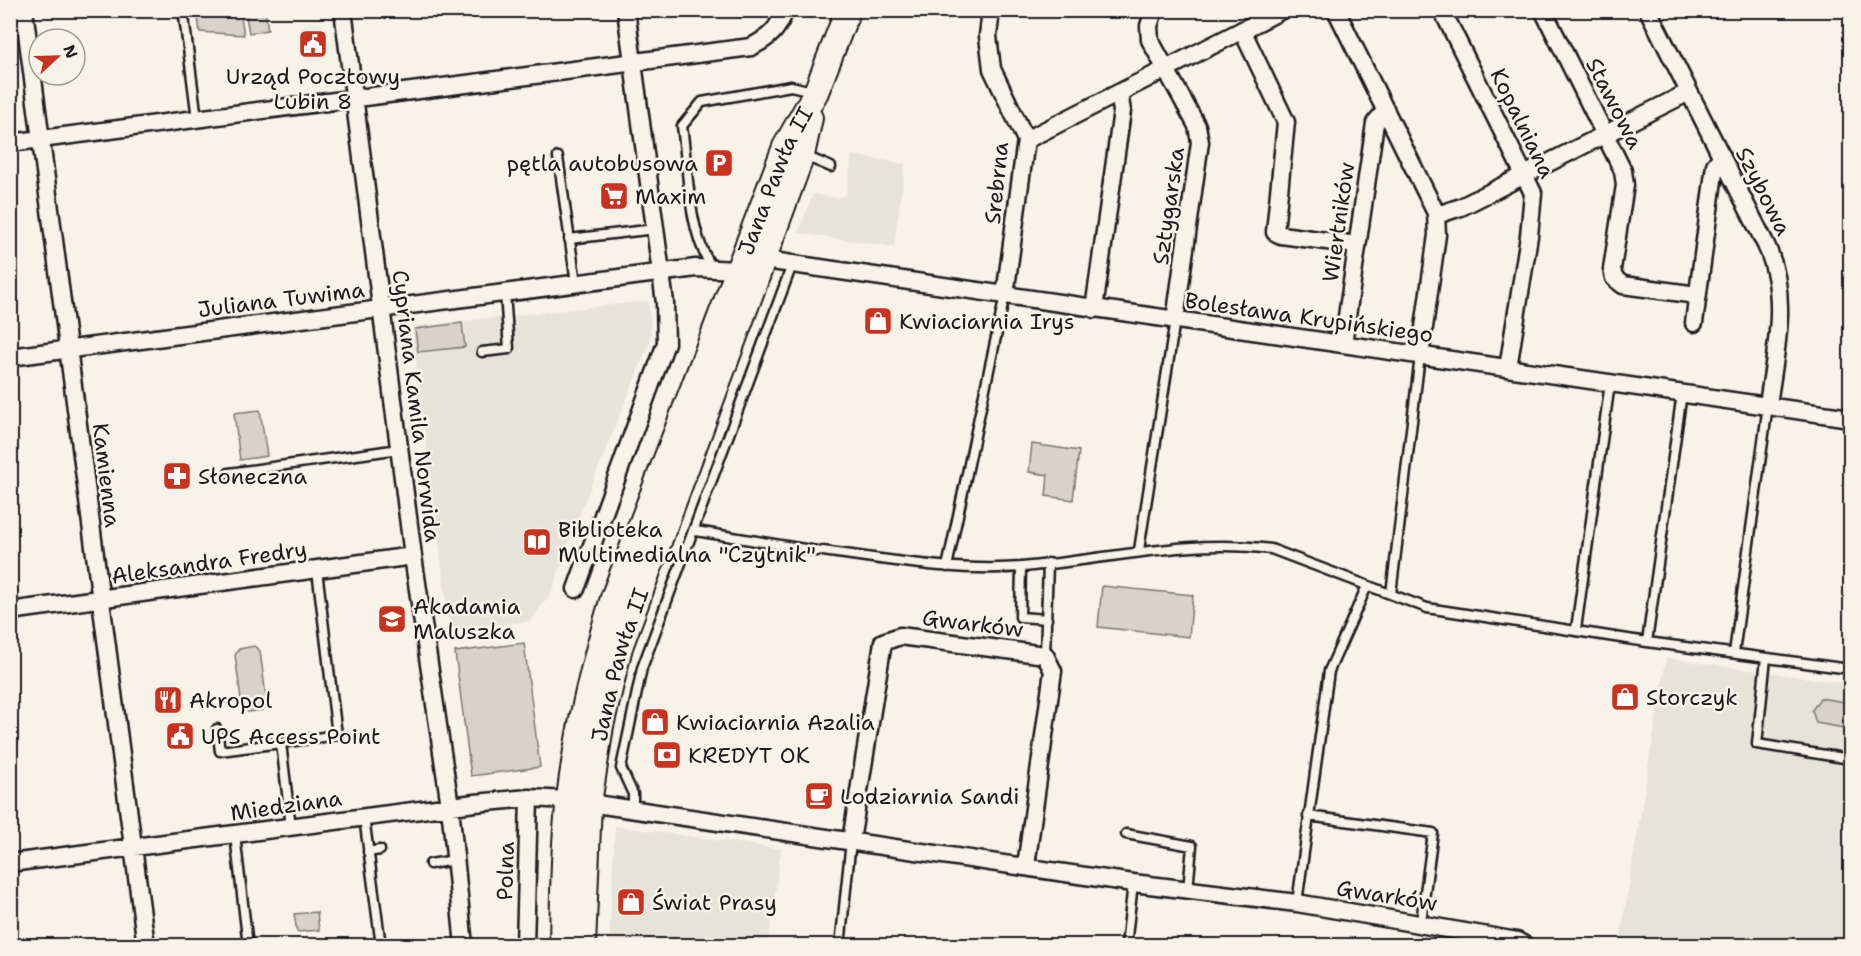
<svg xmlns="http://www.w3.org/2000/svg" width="1861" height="956" font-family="'Shantell Sans',sans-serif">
<rect width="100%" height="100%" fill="#f7f3e8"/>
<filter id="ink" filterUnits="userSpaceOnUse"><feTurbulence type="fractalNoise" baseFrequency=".0167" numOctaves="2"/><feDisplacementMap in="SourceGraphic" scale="12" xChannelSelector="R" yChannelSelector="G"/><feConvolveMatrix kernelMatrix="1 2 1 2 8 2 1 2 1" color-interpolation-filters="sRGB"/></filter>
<g filter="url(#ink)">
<!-- built -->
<path fill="#e6e3d9" d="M852 155 905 164 894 247 798 233 813 194 836 198 846 195Z
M648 301 651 323 650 342 575 525 552 591 531 621 450 631 412 330 417 326Z
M1666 658 1850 684V945L1619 946Z
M615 826 781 849 768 945H609Z"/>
<!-- green -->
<path fill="#d7d3cb" stroke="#7a7874" stroke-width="1.5" d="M227 11H240L244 35 200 32 198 18 227 14Z
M245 11H265L268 30 249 33Z
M462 323 465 347 418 352 415 329Z
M260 410 267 456 240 460 234 413Z
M1032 444 1079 451 1073 500 1046 496 1048 475 1029 472Z
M1102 586 1193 595 1189 637 1098 627Z
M524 643 540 767 471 776 455 652Z
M254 646 260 651 267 704 263 710 248 712 242 707 235 655 239 649Z
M1820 698 1850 703V729L1816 723 1812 710Z
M317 912 319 930 297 932 294 914Z"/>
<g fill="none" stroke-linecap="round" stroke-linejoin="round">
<!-- lane casing -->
<g stroke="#1c1c1c" stroke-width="13">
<path id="lane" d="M189 10 184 17 197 119
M805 156 831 167
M558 157 576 283
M569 239 655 229
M712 267C688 233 688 168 682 126L702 102 791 86 812 91
M482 352 509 349 505 293
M229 473 399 449
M696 531 817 551
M1139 550 1175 320
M823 551C889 560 956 572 1022 567 1105 560 1187 538 1271 549L1427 608 1647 642 1850 669
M947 567 1005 295
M1021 567 1020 617 1047 619
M1391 594 1420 356
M1576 629 1610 383
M1647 642 1682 393
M1734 653 1768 405
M1045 655 1048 563
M1766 658 1757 744 1844 758
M217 729 220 751 281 743 291 827
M281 743 337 735 317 570
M633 809V794L621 768 642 668 792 265
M1308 816 1433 833 1421 922
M364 817 381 946
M1126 834 1192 846 1188 890
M235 835 248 946
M368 852 380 850
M430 864 455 860
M1297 903 1329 671 1367 586
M840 946 851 841
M1126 946 1133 883"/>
</g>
<!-- street casing -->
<g stroke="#1c1c1c" stroke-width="21">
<path id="street" d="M24 10 146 946
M343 10 413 556 450 806 464 946
M991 10 988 36 992 69 1026 140 1005 295
M1154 10 1149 26 1150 40 1197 126 1200 142 1175 320
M1336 10 1436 213 1437 235 1420 356
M1442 10 1533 193 1529 236 1508 368
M1543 10 1623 171 1625 185 1612 269 1614 278 1623 285 1697 295
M1648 10 1766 245C1790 296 1775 352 1768 405
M1242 30 1286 122 1275 232 1281 235 1357 245
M1026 140 1282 10
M10 143 751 47C769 38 778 30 785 10
M1437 215 1461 207 1689 92
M762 262 772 261 1850 418
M1094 309 1122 111 1119 93
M1694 323 1715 165 1722 156
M1343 344 1375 123 1386 110
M10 357 696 268 737 270
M576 589 666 343 665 303 626 10
M10 611 413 556
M589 803 1133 883 1297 903 1517 941 1526 946
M851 841 883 642 900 636 1045 655 1053 671 1026 866
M10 863 475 803 529 798 569 800
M525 946 529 798"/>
</g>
<!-- secondary casing -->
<g stroke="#1c1c1c" stroke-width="28">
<g id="secondary">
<path id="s1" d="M562 946C563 897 563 848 569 799 577 731 593 664 613 598L785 147 816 92 848 10"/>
<path id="s2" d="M583 946 589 803 601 726 620 647 802 155 810 118"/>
</g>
</g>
<!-- lane -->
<use href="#lane" stroke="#f7f3e8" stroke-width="8"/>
<!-- street -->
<use href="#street" stroke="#f7f3e8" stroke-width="16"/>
<!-- secondary -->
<use href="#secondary" stroke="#f7f3e8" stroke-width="24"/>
</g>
</g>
<!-- icons -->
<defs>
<g id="civic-square" transform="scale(1.5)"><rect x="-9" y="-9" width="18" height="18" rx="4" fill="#c8321e" stroke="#f7f3e8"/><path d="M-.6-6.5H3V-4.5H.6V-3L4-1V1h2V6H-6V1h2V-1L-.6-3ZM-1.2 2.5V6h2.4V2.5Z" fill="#fff"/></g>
<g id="parking-square" transform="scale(1.5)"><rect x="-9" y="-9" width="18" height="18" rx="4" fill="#c8321e" stroke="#f7f3e8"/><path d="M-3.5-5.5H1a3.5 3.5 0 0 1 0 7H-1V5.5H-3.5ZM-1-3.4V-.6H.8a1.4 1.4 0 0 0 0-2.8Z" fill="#fff"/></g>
<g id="supermarket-square" transform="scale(1.5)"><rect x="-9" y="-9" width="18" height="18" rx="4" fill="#c8321e" stroke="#f7f3e8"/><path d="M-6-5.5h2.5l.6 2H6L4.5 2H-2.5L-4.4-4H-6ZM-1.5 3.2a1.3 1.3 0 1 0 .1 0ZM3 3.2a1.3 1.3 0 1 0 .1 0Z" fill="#fff"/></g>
<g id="shop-square" transform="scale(1.5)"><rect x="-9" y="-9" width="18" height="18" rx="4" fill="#c8321e" stroke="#f7f3e8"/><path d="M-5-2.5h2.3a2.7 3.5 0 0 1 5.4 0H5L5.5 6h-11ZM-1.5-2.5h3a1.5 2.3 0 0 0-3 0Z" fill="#fff"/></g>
<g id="pharmacy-square" transform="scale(1.5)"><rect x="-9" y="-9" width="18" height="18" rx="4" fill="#c8321e" stroke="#f7f3e8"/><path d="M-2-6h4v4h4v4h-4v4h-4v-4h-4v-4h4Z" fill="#fff"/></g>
<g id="library-square" transform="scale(1.5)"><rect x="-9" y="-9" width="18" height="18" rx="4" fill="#c8321e" stroke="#f7f3e8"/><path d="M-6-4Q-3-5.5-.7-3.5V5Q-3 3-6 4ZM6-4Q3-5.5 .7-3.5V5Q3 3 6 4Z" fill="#fff"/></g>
<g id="school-square" transform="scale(1.5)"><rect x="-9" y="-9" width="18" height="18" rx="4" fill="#c8321e" stroke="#f7f3e8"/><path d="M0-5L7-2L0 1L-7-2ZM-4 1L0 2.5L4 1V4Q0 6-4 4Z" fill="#fff"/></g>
<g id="restaurant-square" transform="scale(1.5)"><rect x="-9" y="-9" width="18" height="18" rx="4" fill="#c8321e" stroke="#f7f3e8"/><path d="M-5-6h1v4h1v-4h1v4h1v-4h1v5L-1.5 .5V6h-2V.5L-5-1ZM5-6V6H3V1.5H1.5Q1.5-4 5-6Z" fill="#fff"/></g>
<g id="bank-square" transform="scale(1.5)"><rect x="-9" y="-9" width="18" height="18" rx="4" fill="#c8321e" stroke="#f7f3e8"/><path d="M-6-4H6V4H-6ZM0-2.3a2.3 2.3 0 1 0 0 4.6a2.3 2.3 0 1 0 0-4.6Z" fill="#fff"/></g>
<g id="cafe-square" transform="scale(1.5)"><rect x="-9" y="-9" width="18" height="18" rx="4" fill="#c8321e" stroke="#f7f3e8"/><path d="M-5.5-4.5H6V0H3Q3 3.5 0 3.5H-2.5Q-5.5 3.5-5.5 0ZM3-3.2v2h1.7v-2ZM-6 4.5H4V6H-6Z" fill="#fff"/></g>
</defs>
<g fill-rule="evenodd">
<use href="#civic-square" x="313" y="44"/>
<use href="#parking-square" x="719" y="163"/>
<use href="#supermarket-square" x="614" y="196"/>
<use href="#shop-square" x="878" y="321"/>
<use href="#pharmacy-square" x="177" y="476"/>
<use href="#library-square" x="537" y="542"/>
<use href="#school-square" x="392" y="619"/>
<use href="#shop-square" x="1625" y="697"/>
<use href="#restaurant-square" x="168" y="700"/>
<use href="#shop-square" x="655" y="722"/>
<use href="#civic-square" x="180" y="736"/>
<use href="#bank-square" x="667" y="755"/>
<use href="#cafe-square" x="819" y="796"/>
<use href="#shop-square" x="631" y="902"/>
</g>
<g text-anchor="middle" stroke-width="5" stroke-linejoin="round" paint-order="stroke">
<!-- poi labels -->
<g font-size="22" fill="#1c1c1c" stroke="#f7f3e8" text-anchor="start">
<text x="313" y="84" text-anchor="middle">Urząd Pocztowy<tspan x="313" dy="25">Lubin 8</tspan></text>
<text x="698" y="171" text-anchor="end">pętla autobusowa</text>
<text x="635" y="204">Maxim</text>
<text x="899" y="329">Kwiaciarnia Irys</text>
<text x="198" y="484">Słoneczna</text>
<text x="558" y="537">Biblioteka<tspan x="558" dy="25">Multimedialna "Czytnik"</tspan></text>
<text x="413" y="614">Akadamia<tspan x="413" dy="25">Maluszka</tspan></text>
<text x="1646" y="705">Storczyk</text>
<text x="189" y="708">Akropol</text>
<text x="676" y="730">Kwiaciarnia Azalia</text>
<text x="201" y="744">UPS Access Point</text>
<text x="688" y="763">KREDYT OK</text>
<text x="840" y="804">Lodziarnia Sandi</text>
<text x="652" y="910">Świat Prasy</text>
</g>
<!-- street labels -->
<g font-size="22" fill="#1c1c1c" stroke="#f7f3e8">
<text transform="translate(1615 103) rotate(63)" y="8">Stawowa</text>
<text transform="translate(1523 123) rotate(64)" y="8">Kopalniana</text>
<text dy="8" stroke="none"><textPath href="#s1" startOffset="801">Jana Pawła II</textPath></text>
<text transform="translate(996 183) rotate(-84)" y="8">Srebrna</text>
<text transform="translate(1764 191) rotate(63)" y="8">Szybowa</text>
<text transform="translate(1168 206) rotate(-82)" y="8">Sztygarska</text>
<text transform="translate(1338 222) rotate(-82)" y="8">Wiertników</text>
<text transform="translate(281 299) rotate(-7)" y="8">Juliana Tuwima</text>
<text transform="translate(1309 317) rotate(8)" y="8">Bolesława Krupińskiego</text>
<text transform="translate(417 406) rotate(83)" y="8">Cypriana Kamila Norwida</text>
<text transform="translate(107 475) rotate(83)" y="8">Kamienna</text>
<text transform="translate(209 562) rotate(-8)" y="8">Aleksandra Fredry</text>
<text transform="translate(973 623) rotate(7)" y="8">Gwarków</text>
<text dy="8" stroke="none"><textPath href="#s2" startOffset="285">Jana Pawła II</textPath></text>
<text transform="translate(286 805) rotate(-8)" y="8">Miedziana</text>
<text transform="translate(505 871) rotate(-88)" y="8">Polna</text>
<text transform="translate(1387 895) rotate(9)" y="8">Gwarków</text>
</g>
</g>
<!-- margin -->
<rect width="1861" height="956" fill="none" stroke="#f7f3e8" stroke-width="36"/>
<rect x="18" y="18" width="1825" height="920" fill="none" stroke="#1c1c1c" stroke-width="2" filter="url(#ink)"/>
<!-- north arrow -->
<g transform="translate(57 57) rotate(68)"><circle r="28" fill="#f7f3e8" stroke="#9f9d96" stroke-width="1.5"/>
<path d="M0-4.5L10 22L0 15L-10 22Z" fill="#c8321e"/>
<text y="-9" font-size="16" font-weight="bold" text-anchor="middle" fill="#1c1c1c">N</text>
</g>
</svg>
